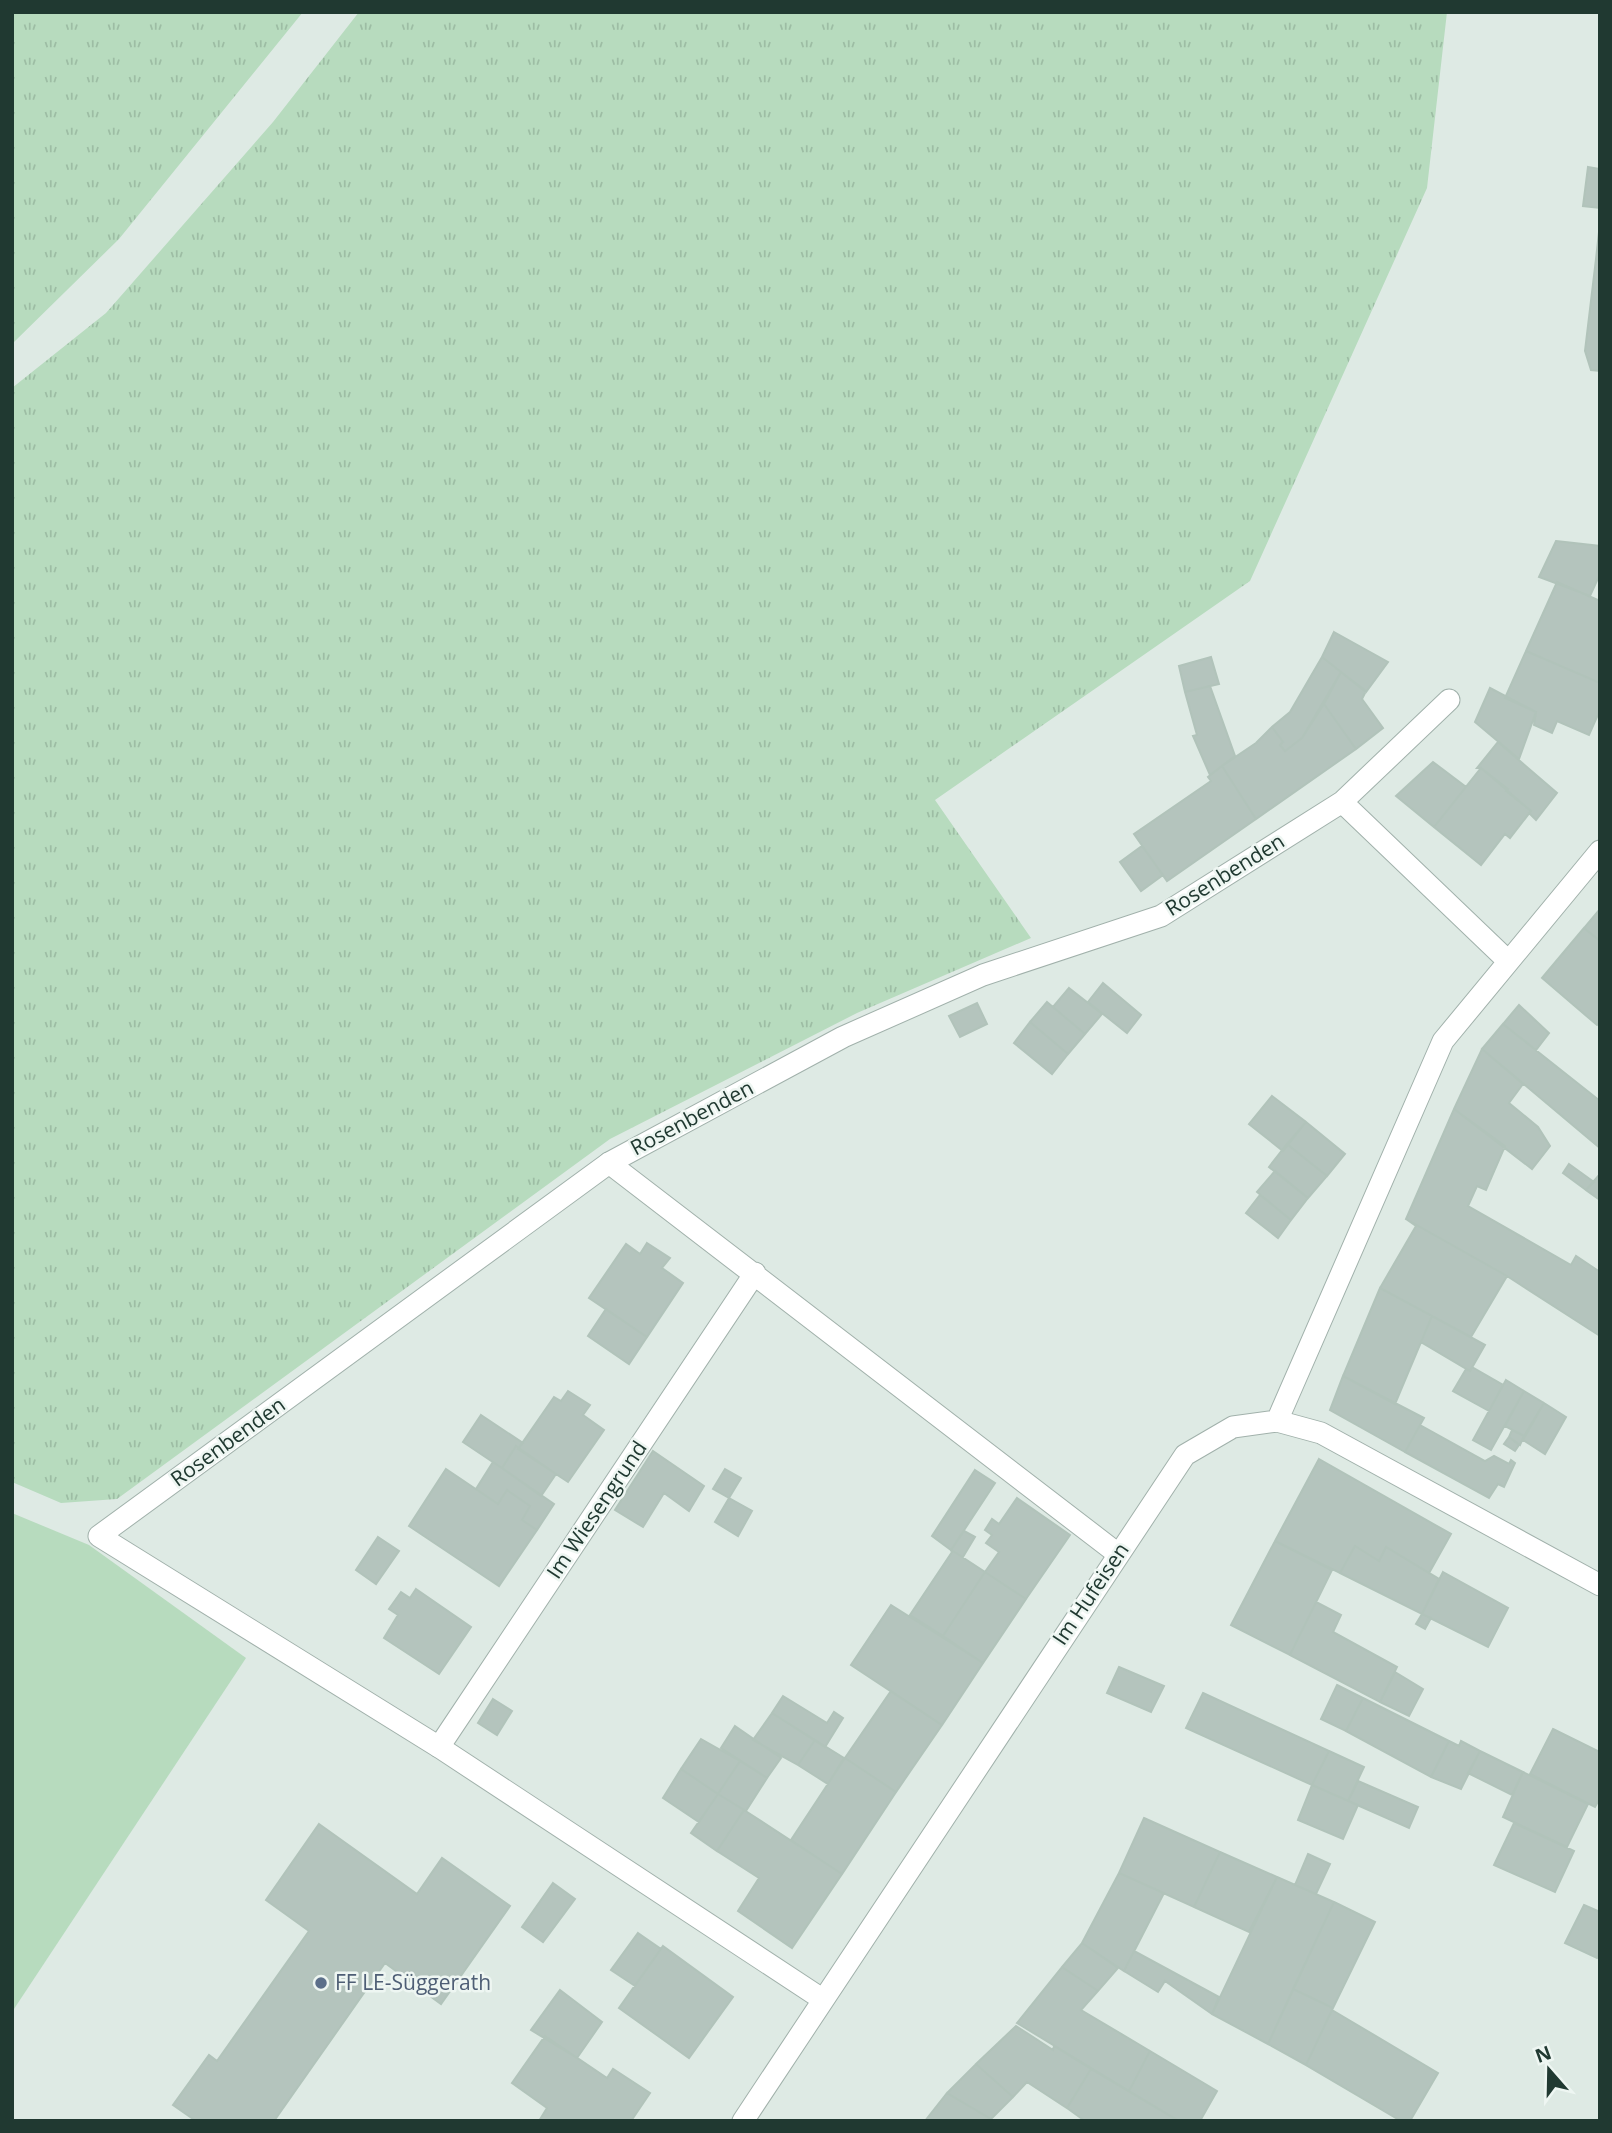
<svg xmlns="http://www.w3.org/2000/svg" width="1612" height="2133" font-family="'Open Sans',sans-serif">
<defs>
<pattern id="grass-tufts" width="24" height="20" patternUnits="userSpaceOnUse" patternTransform="scale(1.75)"><rect width="24" height="20" fill="#b7dbbe"/><path d="M3 7l-1-3M5 7V3M7 7l1-3M15 17l-1-3M17 17v-4M19 17l1-3" fill="none" stroke="#9dbda4"/></pattern>
</defs>
<rect width="100%" height="100%" fill="#deeae4"/>
<!-- grass -->
<path fill="url(#grass-tufts)" d="M12 12H303L119 239 12 344Z
M359 12H1447L1427 188 1250 581 935 800 1031 938 857 1013 610 1139 117 1499 61 1503 12 1482V388L106 313 273 122Z"/>
<!-- garden -->
<path fill="#b7dbbe" d="M12 1513 89 1545 246 1658 12 2012Z"/>
<!-- building -->
<path fill="#b4c4bd" stroke="#b1c3ba" stroke-width="2" d="M1588 167 1600 169V208L1583 206Z
M1599 232H1600V260L1596 259Z
M1596 259 1600 260V371L1591 370 1585 351Z
M1556 541 1600 546V574L1590 596 1539 577Z
M1557 582 1600 601V683L1526 651Z
M1334 632 1388 662 1366 692 1322 657Z
M1526 651 1600 683V710L1589 735 1557 721 1552 733 1534 725 1536 712 1505 698Z
M1211 657 1219 684 1185 692 1179 666Z
M1322 657 1341 672 1302 738 1285 751 1280 745 1283 742 1272 727 1290 712Z
M1341 672 1366 691 1362 699 1383 728 1356 749 1324 704Z
M1210 686 1235 756 1210 775 1193 736 1197 735 1185 692Z
M1490 688 1536 712 1519 759 1475 722Z
M1324 704 1356 749 1256 819 1222 766 1256 743 1272 727 1283 742 1280 745 1285 751 1302 738Z
M1498 742 1557 793 1536 820 1529 813 1531 811 1506 791 1508 789 1481 768H1477Z
M1433 762 1466 787 1434 827 1396 796Z
M1222 766 1256 819 1167 881 1134 834 1211 781 1208 777Z
M1481 768 1531 811 1510 838 1505 834 1481 865 1434 827Z
M1142 846 1163 875 1141 891 1120 862Z
M1600 909V941L1584 928Z
M1584 928 1600 941V1022L1597 1025 1542 978Z
M1103 983 1141 1015 1127 1033 1088 1002Z
M1069 988 1102 1014 1085 1034 1053 1007Z
M1047 1002 1085 1034 1068 1054 1030 1022Z
M977 1003 987 1024 960 1037 949 1016Z
M1519 1005 1549 1033 1536 1050 1503 1024Z
M1030 1022 1068 1054 1052 1074 1014 1043Z
M1503 1024 1600 1101V1148L1482 1049Z
M1482 1049 1523 1084 1509 1103 1538 1127 1550 1146 1532 1169 1454 1109Z
M1272 1096 1306 1122 1283 1151 1249 1124Z
M1454 1109 1505 1146 1486 1190 1477 1186 1468 1206 1571 1265 1576 1256 1600 1272V1336L1507 1276 1406 1219Z
M1306 1122 1345 1154 1327 1176 1287 1144Z
M1287 1144 1327 1176 1308 1198 1269 1167Z
M1569 1164 1594 1182 1586 1190 1563 1173Z
M1275 1171 1308 1198 1291 1220 1257 1192Z
M1600 1174V1200L1586 1190Z
M1260 1195 1291 1220 1278 1238 1246 1213Z
M1406 1219 1507 1276 1471 1337 1380 1288 1416 1226Z
M647 1243 670 1258 662 1268 683 1283 647 1337 589 1298 626 1244 640 1254Z
M1380 1288 1432 1316 1395 1404 1343 1376Z
M606 1309 647 1337 629 1364 588 1336Z
M1432 1316 1485 1345 1470 1371 1421 1342Z
M1472 1367 1503 1385 1489 1411 1453 1391 1466 1369 1470 1371Z
M1343 1376 1424 1418 1405 1452 1330 1410Z
M1506 1380 1524 1391 1491 1450 1473 1440Z
M568 1391 590 1405 583 1415 604 1430 568 1482 518 1449 554 1397 561 1401Z
M1524 1391 1544 1403 1524 1436 1505 1426Z
M1544 1403 1566 1417 1545 1454 1523 1440Z
M481 1415 523 1443 519 1448 516 1446 502 1468 463 1442Z
M1420 1425 1485 1461 1494 1456 1509 1464 1511 1460 1515 1463 1504 1487 1498 1484 1489 1498 1405 1452Z
M1512 1430 1524 1436 1520 1445 1509 1437Z
M1509 1437 1519 1445 1515 1451 1504 1444Z
M516 1446 556 1474 541 1496 502 1468Z
M653 1451 704 1486 689 1511 664 1493 643 1527 615 1510Z
M1319 1459 1451 1534 1429 1573 1386 1547 1379 1561 1355 1546 1340 1573 1275 1541Z
M493 1462 554 1504 537 1530 522 1520 530 1506 507 1490 498 1504 476 1489Z
M446 1469 498 1504 507 1490 530 1506 522 1520 537 1530 499 1586 409 1526Z
M725 1469 741 1478 729 1498 713 1489Z
M975 1470 995 1483 951 1550 932 1536Z
M729 1498 752 1511 738 1536 715 1522Z
M1017 1498 1070 1535 1026 1599 985 1572 999 1552 986 1543 992 1535 985 1530 992 1519 999 1524Z
M964 1531 975 1537 963 1557 951 1550Z
M378 1537 399 1551 376 1584 356 1570Z
M1275 1541 1332 1570 1290 1655 1231 1625Z
M1355 1546 1379 1561 1386 1547 1439 1579 1422 1614 1340 1573Z
M950 1549 985 1572 943 1636 910 1615 952 1552Z
M985 1572 1026 1599 983 1663 943 1636Z
M1443 1572 1508 1608 1488 1647 1422 1614Z
M416 1589 471 1627 439 1674 384 1638 398 1615 389 1609 401 1592 410 1598Z
M1316 1602 1341 1615 1333 1632 1397 1667 1380 1702 1290 1655Z
M891 1605 983 1663 942 1725 851 1665Z
M1422 1614 1431 1618 1425 1629 1416 1624Z
M1119 1667 1164 1686 1151 1712 1107 1693Z
M1395 1672 1423 1689 1409 1716 1380 1702Z
M1337 1685 1363 1698 1346 1731 1321 1719Z
M891 1691 942 1725 896 1792 845 1758Z
M1203 1693 1329 1751 1312 1785 1186 1728Z
M783 1696 827 1723 834 1712 843 1718 825 1747 772 1713Z
M1363 1698 1449 1741 1431 1777 1346 1731Z
M493 1699 512 1711 497 1735 478 1723Z
M772 1713 815 1740 798 1765 753 1740Z
M735 1726 781 1758 767 1778 721 1748Z
M1553 1729 1600 1752V1798L1595 1807 1530 1774Z
M701 1739 740 1761 718 1794 681 1769Z
M815 1740 844 1758 828 1784 798 1765Z
M1449 1741 1459 1746 1461 1741 1480 1751 1461 1789 1431 1777Z
M1329 1751 1364 1767 1348 1801 1312 1785Z
M1480 1751 1523 1772 1512 1795 1468 1773Z
M845 1758 896 1792 842 1874 791 1840Z
M740 1761 767 1778 746 1811 718 1794Z
M681 1769 718 1794 699 1822 663 1798Z
M1523 1772 1588 1804 1567 1847 1503 1817Z
M1358 1781 1418 1807 1409 1828 1348 1801Z
M1312 1785 1358 1805 1343 1839 1298 1820Z
M718 1794 744 1810 717 1851 691 1833Z
M744 1810 842 1874 792 1948 738 1911 759 1878 717 1851Z
M1144 1818 1220 1852 1194 1907 1119 1873Z
M1514 1823 1574 1851 1555 1892 1494 1865Z
M319 1824 417 1894 442 1858 510 1906 441 2004 385 1963 274 2121H196L173 2105 209 2055 217 2061 309 1931 266 1900Z
M1220 1852 1277 1877 1249 1932 1194 1907Z
M1308 1854 1330 1864 1316 1894 1295 1885Z
M1119 1873 1164 1893 1124 1971 1082 1943Z
M1277 1877 1334 1902 1268 2044 1212 2014Z
M553 1883 575 1899 543 1942 522 1927Z
M1334 1902 1375 1922 1333 2008 1293 1989Z
M1584 1905 1600 1912V1952L1597 1958 1565 1943Z
M638 1933 661 1949 635 1986 611 1970Z
M1082 1943 1118 1968 1098 1991 1062 1967Z
M663 1946 733 1997 689 2058 619 2008Z
M1134 1951 1219 1997 1212 2014 1165 1981 1158 1992 1124 1971Z
M1062 1967 1098 1991 1081 2010 1150 2051 1129 2091 1017 2023Z
M1293 1989 1333 2008 1306 2065 1268 2044Z
M560 1990 602 2022 577 2058 531 2030Z
M1332 2010 1438 2073 1410 2121H1401L1306 2065Z
M1016 2026 1053 2050 1054 2046 1091 2069 1067 2108 1027 2082 1013 2097 976 2064Z
M545 2036 607 2078 613 2069 650 2093 631 2121H539L547 2108 512 2083Z
M1150 2051 1217 2091 1200 2121H1179L1129 2091Z
M976 2064 1013 2097 991 2119 947 2093Z
M1091 2069 1175 2119 1174 2121H1085L1067 2108Z
M947 2093 991 2119 995 2121H925Z"/>
<g fill="none" stroke-linecap="round" stroke-linejoin="round">
<!-- lane casing -->
<g stroke="#a1b1ab" stroke-width="23">
<path id="lane" d="M609 1163 1118 1554
M439 1747 755 1273"/>
</g>
<!-- street casing -->
<g stroke="#a1b1ab" stroke-width="23">
<path id="street" d="M1342 802 1508 961
M1277 1421 1443 1041 1600 851
M822 1999 439 1747 99 1536 609 1163 843 1037 983 975 1161 916 1342 802 1449 700
M743 2121 1185 1455 1233 1427 1277 1421 1321 1433 1600 1585"/>
</g>
<!-- lane -->
<use href="#lane" stroke="#fff" stroke-width="21"/>
<!-- street -->
<use href="#street" stroke="#fff" stroke-width="21"/>
</g>
<!-- markers -->
<circle fill="#5c6f8a" stroke="#eef6f2" stroke-width="2.5" cx="321" cy="1983" r="7"/>
<g text-anchor="middle" stroke-width="5" stroke-linejoin="round" paint-order="stroke">
<!-- street labels -->
<g font-size="21" fill="#203931" stroke="#eef6f2">
<text transform="translate(1225 875) rotate(-32)" y="7">Rosenbenden</text>
<text transform="translate(692 1118) rotate(-28)" y="7">Rosenbenden</text>
<text transform="translate(228 1442) rotate(-36)" y="7">Rosenbenden</text>
<text transform="translate(597 1510) rotate(-56)" y="7">Im Wiesengrund</text>
<text transform="translate(1091 1594) rotate(-56)" y="7">Im Hufeisen</text>
</g>
<!-- service labels -->
<g font-size="21" fill="#4e5e75" stroke="#eef6f2" text-anchor="start">
<text x="335" y="1990">FF LE-Süggerath</text>
</g>
</g>
<!-- border -->
<rect width="1612" height="2133" fill="none" stroke="#203931" stroke-width="28"/>
<!-- north arrow -->
<g transform="translate(1549 2070) rotate(340)" stroke="#eef6f2" stroke-width="5" paint-order="stroke">
<path d="M0-5L12 26L0 18L-12 26Z" fill="#203931"/>
<text y="-10" font-size="19" font-weight="bold" text-anchor="middle" fill="#203931">N</text>
</g>
</svg>
